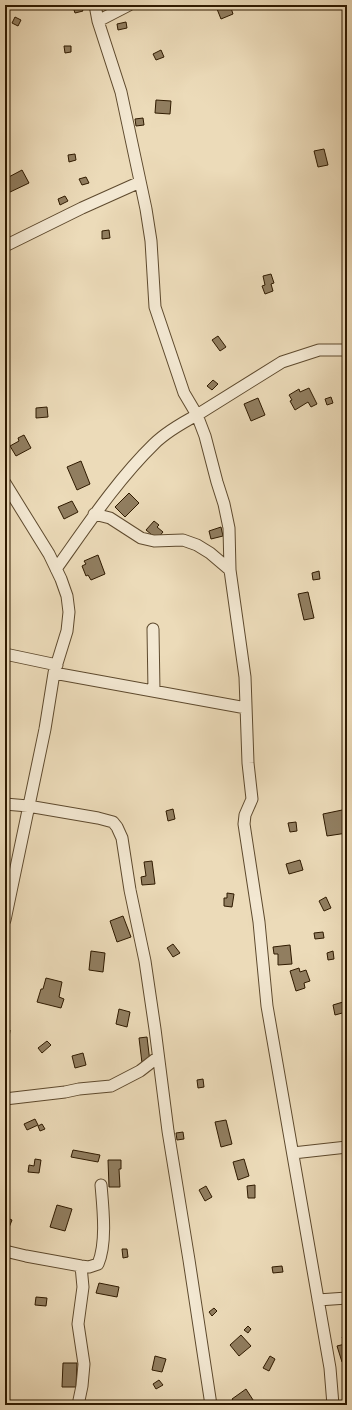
<svg xmlns="http://www.w3.org/2000/svg" width="352" height="1410" font-family="'Old Standard TT',serif">
<rect width="100%" height="100%" fill="#ecdbb9"/>
<filter id="stains"><feTurbulence type="fractalNoise" baseFrequency=".005" numOctaves="4"/><feColorMatrix values="0 0 0 0 .2 0 0 0 0 .09 0 0 0 0 .02 0 0 0 .5 -.17"/></filter>
<radialGradient id="worn" r=".72"><stop offset=".6" stop-color="#630" stop-opacity="0"/><stop offset="1" stop-color="#630" stop-opacity=".3"/></radialGradient>
<!-- building -->
<path fill="#917e60" stroke="#2f1a00" d="M77 5H80L83 11 75 13 73 7Z
M226 5H230L233 14 221 19 217 9Z
M15 17 21 20 18 26 12 23Z
M126 22 127 28 118 30 117 24Z
M64 46H71V52L65 53Z
M161 50 164 57 156 60 153 54Z
M156 100 171 101 170 114 155 113Z
M143 118 144 125 136 126 135 119Z
M324 149 328 165 318 167 314 151Z
M75 154 76 160 69 162 68 155Z
M22 170 29 183 8 193 5 187V179Z
M86 177 89 183 82 185 79 179Z
M65 196 68 201 60 205 58 199Z
M109 230 110 238 102 239V231Z
M271 274 274 283 271 284 273 291 265 294 262 286 265 285 263 276Z
M218 336 226 347 220 351 212 340Z
M213 380 218 384 212 390 207 386Z
M309 388 317 404 311 407 308 402 295 410 290 401 292 400 289 395 299 389 300 392Z
M331 397 333 403 327 405 325 399Z
M258 398 265 415 251 421 244 404Z
M47 407 48 417 36 418V408Z
M24 435 31 448 16 456 10 446 19 441 18 438Z
M81 461 90 484 77 490 67 467Z
M129 493 139 503 125 517 115 507Z
M72 501 78 512 64 519 58 507Z
M154 521 159 525 157 527 163 532 157 539 146 530Z
M221 527 223 536 211 539 209 531Z
M98 555 105 574 91 580 88 575 86 576 82 566 86 564 84 561Z
M319 571 320 579 313 580 312 573Z
M308 592 314 618 304 620 298 594Z
M173 809 175 819 168 821 166 811Z
M347 809V833L327 836 323 814Z
M296 822 297 831 290 832 288 823Z
M300 860 303 870 289 874 286 864Z
M152 861 155 884 142 885 141 877 146 876 144 862Z
M227 893 234 894 232 907 224 906V898H227Z
M326 897 331 908 324 911 319 901Z
M123 916 131 937 117 942 110 921Z
M323 932 324 938 315 939 314 933Z
M173 944 180 953 173 957 167 948Z
M290 945 292 964 278 965V954H274L273 947Z
M91 951 105 953 103 972 89 970Z
M333 951 334 959 328 960 327 953Z
M299 968 300 972 306 970 310 981 304 983 305 988 296 991 290 971Z
M46 978 62 982 59 997 64 999 61 1008 37 1002 41 989H43Z
M343 1002 346 1012 335 1015 333 1005Z
M119 1009 130 1012 127 1027 116 1024Z
M5 1029 10 1030 7 1056 5 1055Z
M147 1037 150 1062 142 1063 139 1038Z
M47 1041 51 1045 42 1053 38 1048Z
M83 1053 86 1065 75 1068 72 1056Z
M203 1079 204 1087 198 1088 197 1080Z
M35 1119 38 1125 27 1130 24 1124Z
M226 1120 232 1144 221 1147 215 1122Z
M42 1124 45 1129 40 1131 38 1126Z
M183 1132 184 1139 177 1140 176 1133Z
M73 1150 100 1155 98 1162 71 1157Z
M35 1159 41 1160 39 1173 28 1172 29 1165 34 1166Z
M244 1159 249 1176 238 1180 233 1162Z
M108 1160H121V1169H119L120 1187H109Z
M255 1185V1198H248L247 1186Z
M206 1186 212 1197 205 1201 199 1190Z
M57 1205 72 1209 65 1231 50 1227Z
M5 1217 12 1220 8 1230 5 1229Z
M122 1249H127L128 1257 123 1258Z
M282 1266 283 1272 273 1273 272 1267Z
M99 1283 119 1287 117 1297 96 1293Z
M36 1297 47 1298 46 1306 35 1305Z
M214 1308 217 1311 212 1316 209 1312Z
M248 1326 251 1329 248 1333 244 1330Z
M241 1335 251 1346 239 1356 230 1345Z
M347 1336V1361L342 1362 337 1346 345 1344 342 1337Z
M155 1356 166 1359 162 1372 152 1370Z
M270 1356 275 1359 269 1371 263 1368Z
M63 1363H77L76 1387H62Z
M159 1380 163 1385 156 1389 153 1384Z
M246 1389 255 1403 253 1405H236L232 1399Z"/>
<g fill="none" stroke-linecap="round" stroke-linejoin="round">
<!-- minor casing -->
<g stroke="#5e4a2e" stroke-width="13">
<path id="minor" d="M98 21 129 5
M5 246 82 208 140 182
M5 483 49 554 61 579 67 596 69 612 67 631 54 673 45 729 5 920
M94 514 110 518 141 538 154 541 183 540 197 545 210 553 230 570
M56 569C86 527 117 480 154 444 166 432 182 423 197 415L184 393 155 307 151 241 146 209 121 92 98 21 95 5
M153 629 154 691
M5 654 57 665
M54 673 246 708
M5 804 28 806 98 818 113 822 117 827 122 838 130 890 145 961 155 1029 168 1131 189 1260 211 1405
M5 1099 65 1092 79 1089 111 1086 140 1071 158 1057
M293 1153 347 1147
M5 1251 26 1256 81 1266 89 1267 98 1264C107 1243 103 1208 101 1185
M318 1300 347 1298
M78 1405 82 1386 84 1364 78 1324 83 1287 81 1266
M333 1405 330 1368 267 1006 259 922 244 824 245 815 252 799 248 763 245 677 230 570 229 528 224 504 217 482 205 436 197 415 282 362 319 350H347"/>
</g>
<!-- minor -->
<use href="#minor" stroke="#f3e8d2" stroke-width="11"/>
</g>
<!-- margin -->
<rect width="352" height="1410" fill="none" stroke="#ecdbb9" stroke-width="20"/>
<rect x="6" y="6" width="340" height="1398" fill="none" stroke="#2f1a00" stroke-width="2"/>
<rect x="10" y="10" width="332" height="1390" fill="none" stroke="#2f1a00"/>
<rect width="100%" height="100%" filter="url(#stains)"/>
<rect width="100%" height="100%" fill="url(#worn)"/>
</svg>
